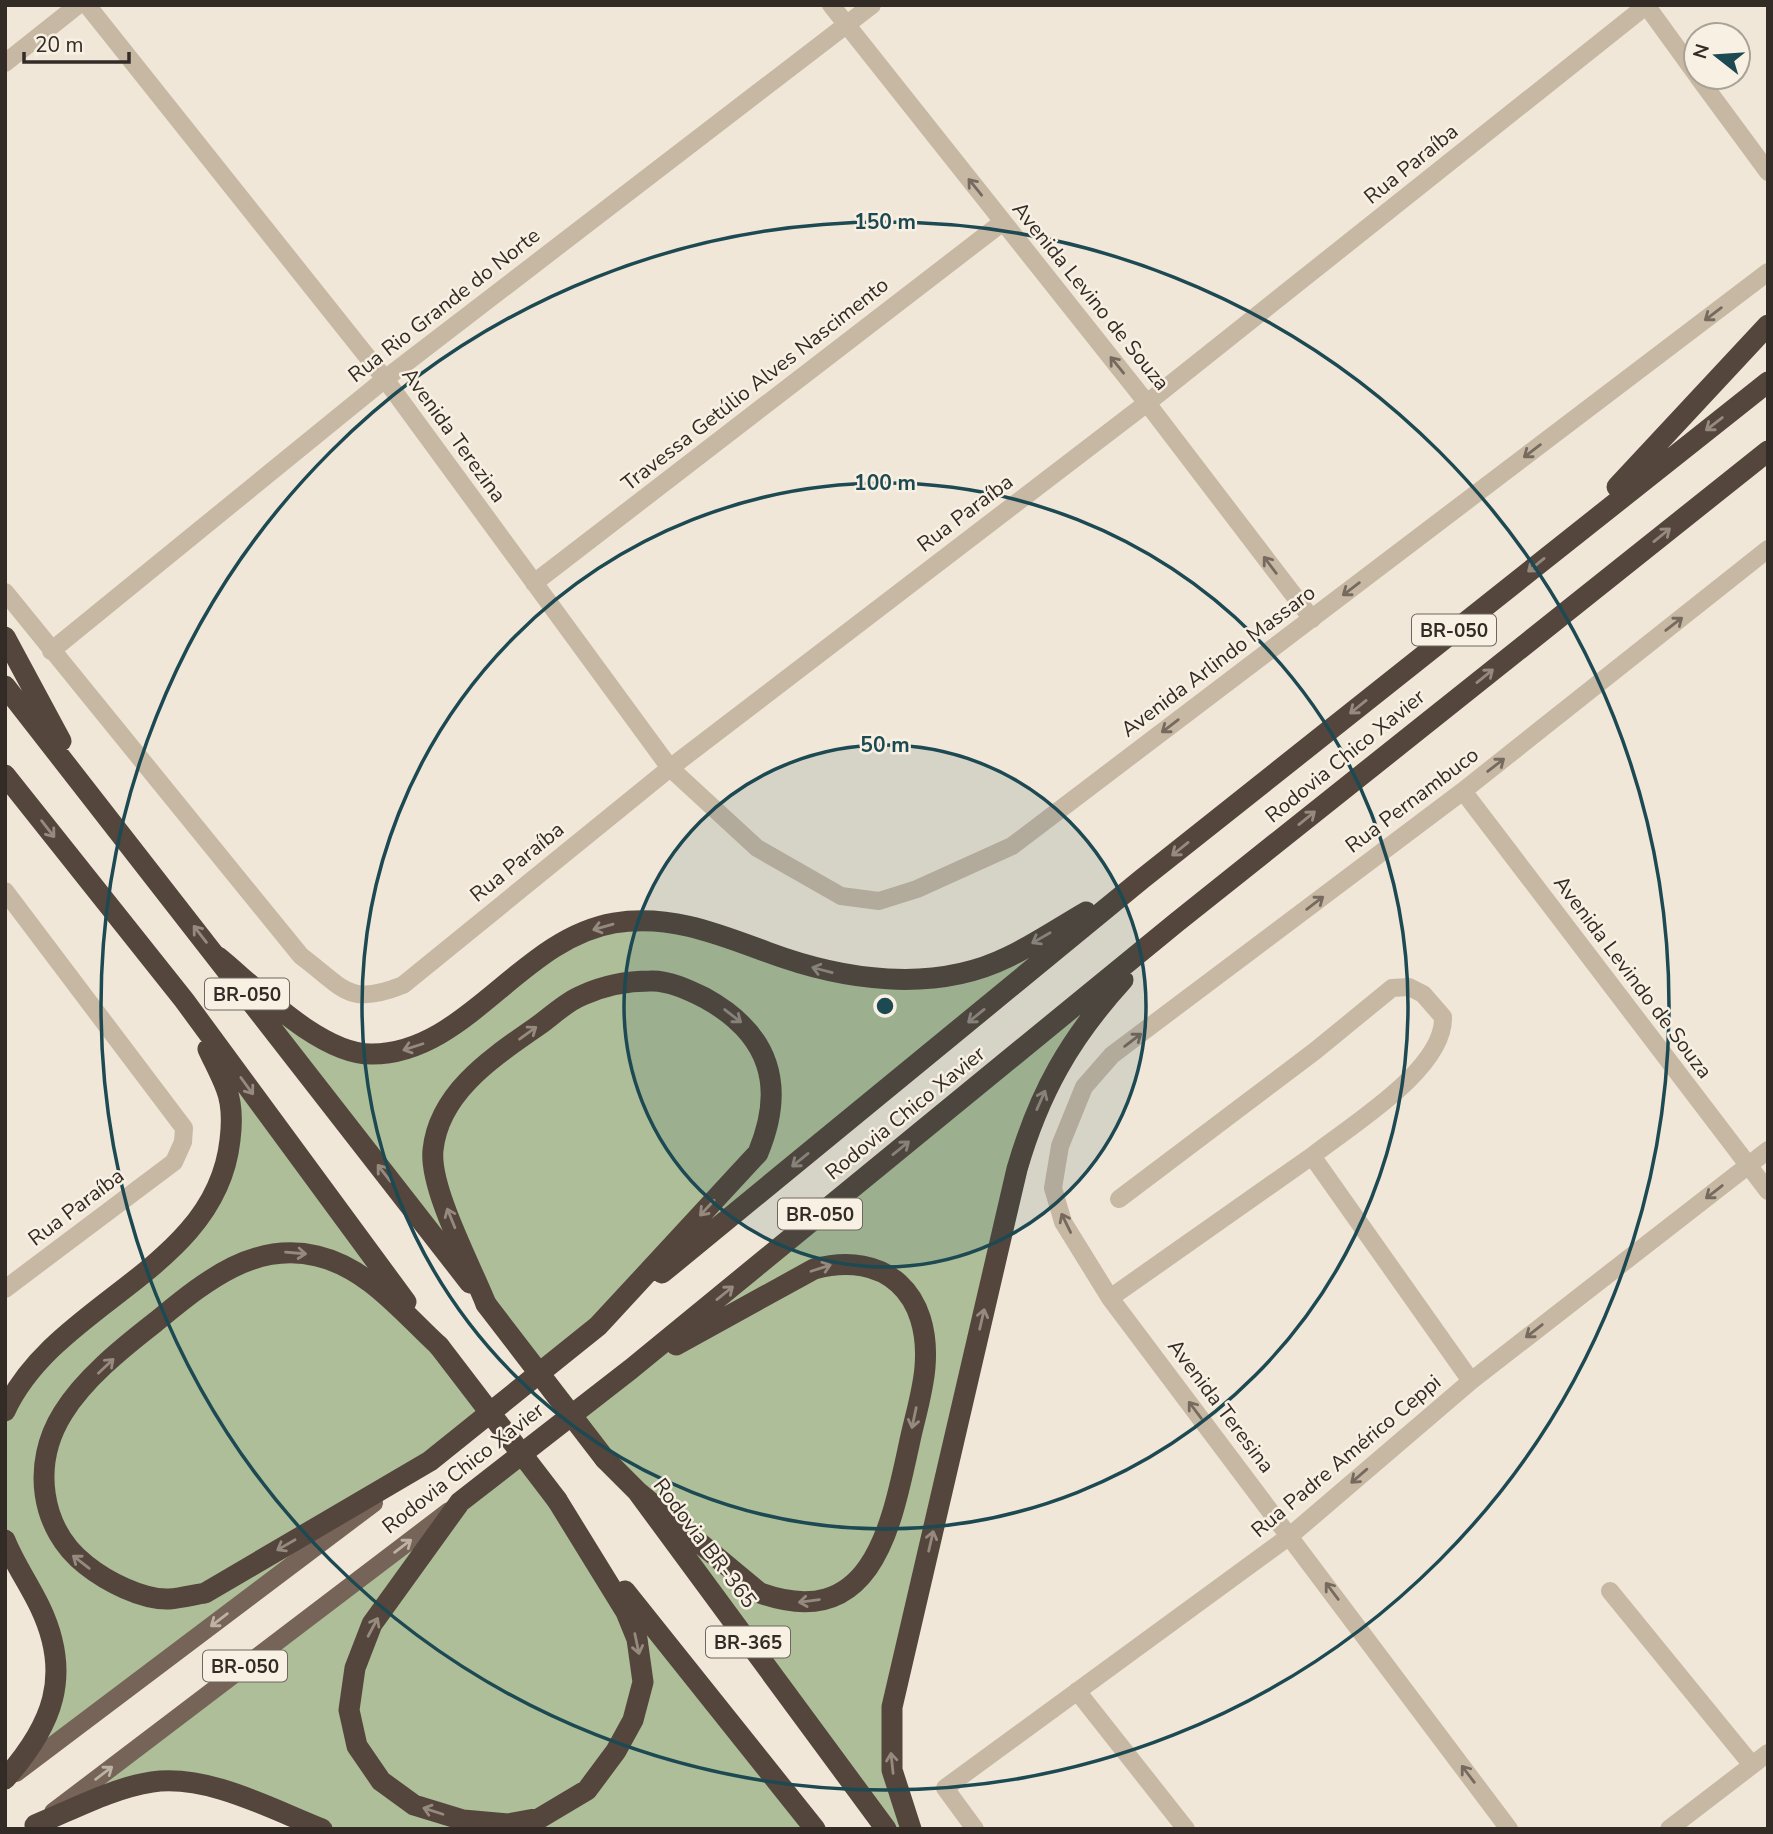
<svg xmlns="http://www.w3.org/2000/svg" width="1773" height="1834" font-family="'Nunito Sans',sans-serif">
<rect width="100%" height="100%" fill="#f0e7d8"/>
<!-- green -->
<path fill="#adbe98" d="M1142 879 536 1369 218 957 318 1037 395 1052 545 952 645 920 875 979 1007 958Z
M1177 922 1103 1001 1050 1081 892 1707 911 1829H886L574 1418Z
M184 1000 491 1414 5 1781 30 1751 57 1672 5 1540V1411L13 1393 180 1242 219 1187 227 1090Z
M524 1458 584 1540 815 1829H322L225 1792 153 1782 35 1825Z"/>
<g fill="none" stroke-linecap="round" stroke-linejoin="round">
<!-- minor -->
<path stroke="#c7b8a4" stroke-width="18" d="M87 5 385 379 670 768 757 848 841 896 879 901 917 889 1012 846 1768 272
M831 5 1147 403 1312 619
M1646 5 1696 74
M5 63 78 5
M1698 77 1768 172
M534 583 1003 222
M5 592 301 956C344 988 348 1007 403 985L670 768 1147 403 1647 5
M51 651 385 379 872 5
M1463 791 1768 1191
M5 891 184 1128 183 1142 174 1162 5 1289
M1119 1199 1315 1051 1392 988 1409 987 1423 994 1443 1017C1445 1069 1351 1125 1312 1156
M1110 1298 1312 1156 1471 1381
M1610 1591 1752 1765
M1077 1691 1186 1829
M975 1829 945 1788 1291 1535 1471 1381 1768 1150
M1509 1829 1110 1298 1063 1222 1053 1188 1060 1146 1084 1087 1112 1055 1463 791 1768 549
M1669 1829 1768 1753"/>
<!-- major -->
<path stroke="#756457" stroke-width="18" d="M16 1773 374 1503
M53 1812 449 1511"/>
<!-- highway -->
<path stroke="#54463d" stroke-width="21" d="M1617 487 1768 325
M5 637 61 741
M5 686 470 1283
M5 775 184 1000 406 1302
M218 957C256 988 321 1055 372 1054 466 1054 520 939 614 923 669 914 716 933 767 952 842 980 933 994 1008 957 1035 944 1060 927 1086 912
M662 1273 1142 879 1768 382
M439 1346C402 1312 368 1268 317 1256 251 1240 200 1286 153 1324 121 1349 84 1379 63 1413 31 1464 40 1529 86 1565 106 1581 142 1600 169 1599 181 1598 193 1595 205 1593L430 1461 598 1326 758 1153C786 1086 770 1034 705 998 689 990 668 980 650 981 628 981 603 986 583 995 567 1001 553 1015 539 1025 495 1056 439 1091 433 1150 429 1188 471 1266 486 1304
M5 1411C56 1301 216 1270 230 1140 232 1124 232 1103 226 1088 221 1075 214 1062 208 1049
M605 1459 637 1491 886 1829
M637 1491 760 1593C872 1633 891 1527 909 1445 914 1420 923 1393 925 1367 931 1294 886 1250 814 1269L676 1345
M557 1500 626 1612 637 1639 643 1682 633 1720 616 1751 587 1790 540 1818 508 1824 463 1820 414 1805 381 1781 357 1746 349 1710 355 1668 372 1624 460 1502 631 1369 1177 922 1768 451
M5 1540C14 1563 29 1584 40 1607 73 1676 52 1726 5 1779
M625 1591 815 1829
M35 1825C72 1810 112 1788 152 1782 208 1774 271 1809 322 1829
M911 1829 892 1770V1707L1017 1169C1039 1093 1070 1038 1123 980"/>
<!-- highway-bridge -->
<path stroke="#54463d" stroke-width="21" d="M486 1304 605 1459
M439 1346 557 1500"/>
</g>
<!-- one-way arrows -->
<defs><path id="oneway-shaft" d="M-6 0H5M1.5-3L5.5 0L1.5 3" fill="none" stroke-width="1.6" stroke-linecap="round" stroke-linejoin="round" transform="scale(1.75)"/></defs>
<g stroke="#766a5f">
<use href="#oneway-shaft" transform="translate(975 187) rotate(-129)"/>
<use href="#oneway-shaft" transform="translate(1713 314) rotate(143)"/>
<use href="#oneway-shaft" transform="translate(1117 365) rotate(-129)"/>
<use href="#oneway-shaft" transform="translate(1532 451) rotate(143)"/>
<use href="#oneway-shaft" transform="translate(1270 565) rotate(-127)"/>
<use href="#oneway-shaft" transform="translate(1351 589) rotate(143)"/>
<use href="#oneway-shaft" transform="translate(1674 624) rotate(-38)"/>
<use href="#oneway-shaft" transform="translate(1170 726) rotate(143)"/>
<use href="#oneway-shaft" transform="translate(1496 765) rotate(-38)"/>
<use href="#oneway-shaft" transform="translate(1315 903) rotate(-37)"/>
<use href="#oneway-shaft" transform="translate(1133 1040) rotate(-37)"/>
<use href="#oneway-shaft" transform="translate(1714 1192) rotate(142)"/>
<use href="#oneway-shaft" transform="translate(1066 1223) rotate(-116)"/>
<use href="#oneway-shaft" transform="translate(1534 1331) rotate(142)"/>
<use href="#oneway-shaft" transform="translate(1195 1410) rotate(-127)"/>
<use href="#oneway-shaft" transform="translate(1359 1476) rotate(139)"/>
<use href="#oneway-shaft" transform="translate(1332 1591) rotate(-127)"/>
<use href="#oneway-shaft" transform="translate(1468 1774) rotate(-127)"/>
</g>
<g stroke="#968a7f">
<use href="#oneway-shaft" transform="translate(1714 424) rotate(142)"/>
<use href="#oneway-shaft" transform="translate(1662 535) rotate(-39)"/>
<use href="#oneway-shaft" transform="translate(1536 565) rotate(141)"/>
<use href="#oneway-shaft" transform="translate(1485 676) rotate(-39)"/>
<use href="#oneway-shaft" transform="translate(1358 707) rotate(141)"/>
<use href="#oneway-shaft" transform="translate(1307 818) rotate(-39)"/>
<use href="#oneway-shaft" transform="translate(48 829) rotate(52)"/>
<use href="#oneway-shaft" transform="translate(1180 849) rotate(141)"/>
<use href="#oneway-shaft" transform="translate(603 927) rotate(164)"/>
<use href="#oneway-shaft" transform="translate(200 934) rotate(-128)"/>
<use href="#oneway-shaft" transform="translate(1041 938) rotate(150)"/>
<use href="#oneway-shaft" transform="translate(822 970) rotate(-165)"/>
<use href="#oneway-shaft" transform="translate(733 1016) rotate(38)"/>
<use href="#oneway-shaft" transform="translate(976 1016) rotate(141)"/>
<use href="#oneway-shaft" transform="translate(528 1033) rotate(-36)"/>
<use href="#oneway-shaft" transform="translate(413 1047) rotate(162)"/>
<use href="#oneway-shaft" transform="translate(247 1086) rotate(54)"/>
<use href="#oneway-shaft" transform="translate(1041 1100) rotate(-66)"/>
<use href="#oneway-shaft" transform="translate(901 1148) rotate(-39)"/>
<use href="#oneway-shaft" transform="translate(800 1160) rotate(141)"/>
<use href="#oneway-shaft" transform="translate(384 1173) rotate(-128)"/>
<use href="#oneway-shaft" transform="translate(707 1208) rotate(133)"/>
<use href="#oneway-shaft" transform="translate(451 1218) rotate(-112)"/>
<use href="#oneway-shaft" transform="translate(296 1253) rotate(5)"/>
<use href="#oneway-shaft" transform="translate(821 1268) rotate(-18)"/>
<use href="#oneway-shaft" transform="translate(725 1293) rotate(-39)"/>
<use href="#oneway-shaft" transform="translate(982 1319) rotate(-77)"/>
<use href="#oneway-shaft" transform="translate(106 1366) rotate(-43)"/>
<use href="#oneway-shaft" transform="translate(914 1418) rotate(102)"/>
<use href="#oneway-shaft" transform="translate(931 1541) rotate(-77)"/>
<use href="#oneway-shaft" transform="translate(286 1545) rotate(150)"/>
<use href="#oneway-shaft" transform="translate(81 1562) rotate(-142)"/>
<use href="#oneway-shaft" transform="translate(809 1601) rotate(172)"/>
<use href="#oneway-shaft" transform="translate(373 1627) rotate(-62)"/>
<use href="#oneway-shaft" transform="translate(637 1644) rotate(78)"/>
<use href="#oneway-shaft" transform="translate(892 1763) rotate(-96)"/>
<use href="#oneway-shaft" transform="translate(433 1811) rotate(-162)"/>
</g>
<g stroke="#bdb2a4">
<use href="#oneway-shaft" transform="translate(403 1546) rotate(-37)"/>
<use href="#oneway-shaft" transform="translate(219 1620) rotate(143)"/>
<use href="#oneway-shaft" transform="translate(104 1773) rotate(-37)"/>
</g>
<!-- distance rings -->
<circle cx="885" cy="1006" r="261" fill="#1d4953" fill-opacity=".12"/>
<g fill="none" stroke="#1d4953" stroke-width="3.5">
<circle cx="885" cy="1006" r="261"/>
<circle cx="885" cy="1006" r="523"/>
<circle cx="885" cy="1006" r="784"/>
</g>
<g text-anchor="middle" stroke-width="5" stroke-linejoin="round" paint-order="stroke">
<!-- shield labels -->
<g fill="#f8f1e3" stroke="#6e665f" stroke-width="2">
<rect x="1412" y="614.5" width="84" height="31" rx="5"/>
<rect x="205" y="978.5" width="84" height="31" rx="5"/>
<rect x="778" y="1198.5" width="84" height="31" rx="5"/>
<rect x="706" y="1626.5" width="84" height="31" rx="5"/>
<rect x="203" y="1650.5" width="84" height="31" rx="5"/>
</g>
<g font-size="19" font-weight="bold" fill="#332b26">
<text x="1454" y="637">BR-050</text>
<text x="247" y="1001">BR-050</text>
<text x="820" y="1221">BR-050</text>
<text x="748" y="1649">BR-365</text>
<text x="245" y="1673">BR-050</text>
</g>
<!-- street labels -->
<g font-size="21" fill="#332b26" stroke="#f8f1e3">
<text transform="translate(1411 164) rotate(-39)" y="7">Rua Paraíba</text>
<text transform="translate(1091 296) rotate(51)" y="7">Avenida Levino de Souza</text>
<text transform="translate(444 305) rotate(-38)" y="7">Rua Rio Grande do Norte</text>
<text transform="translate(755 384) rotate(-38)" y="7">Travessa Getúlio Alves Nascimento</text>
<text transform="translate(454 435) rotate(54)" y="7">Avenida Terezina</text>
<text transform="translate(965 513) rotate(-37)" y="7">Rua Paraíba</text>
<text transform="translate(1218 661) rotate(-37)" y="7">Avenida Arlindo Massaro</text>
<text transform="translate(1345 756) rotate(-39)" y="7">Rodovia Chico Xavier</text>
<text transform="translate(1412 800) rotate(-37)" y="7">Rua Pernambuco</text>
<text transform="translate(517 862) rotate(-39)" y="7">Rua Paraíba</text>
<text transform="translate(1633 977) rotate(53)" y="7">Avenida Levindo de Souza</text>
<text transform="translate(905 1113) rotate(-39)" y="7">Rodovia Chico Xavier</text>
<text transform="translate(76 1207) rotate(-37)" y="7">Rua Paraíba</text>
<text transform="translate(1221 1406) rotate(53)" y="7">Avenida Teresina</text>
<text transform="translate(1346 1456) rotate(-40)" y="7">Rua Padre Américo Ceppi</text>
<text transform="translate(463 1468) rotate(-38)" y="7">Rodovia Chico Xavier</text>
<text transform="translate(705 1543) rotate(53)" y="7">Rodovia BR-365</text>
</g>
</g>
<circle cx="885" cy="1006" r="10" fill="#1d4953" stroke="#f8f1e3" stroke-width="3.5"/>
<g font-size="21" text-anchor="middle" font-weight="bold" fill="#1d4953" stroke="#f8f1e3" stroke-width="5" stroke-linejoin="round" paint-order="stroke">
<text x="885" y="229">150 m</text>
<text x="885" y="490">100 m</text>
<text x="885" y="752">50 m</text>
</g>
<!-- border -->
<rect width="1773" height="1834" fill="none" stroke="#332b26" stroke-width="14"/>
<!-- north arrow -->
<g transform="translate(1717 56) rotate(287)"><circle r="33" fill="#f8f1e3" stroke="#a9a297" stroke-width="2"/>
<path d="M0-5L12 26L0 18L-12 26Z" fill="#1d4953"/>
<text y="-10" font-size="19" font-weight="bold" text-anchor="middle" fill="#332b26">N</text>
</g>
<!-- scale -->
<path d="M24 52v10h105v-10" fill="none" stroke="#332b26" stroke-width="3.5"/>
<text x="35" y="52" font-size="21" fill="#332b26" stroke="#f8f1e3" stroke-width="5" paint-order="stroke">20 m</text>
</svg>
